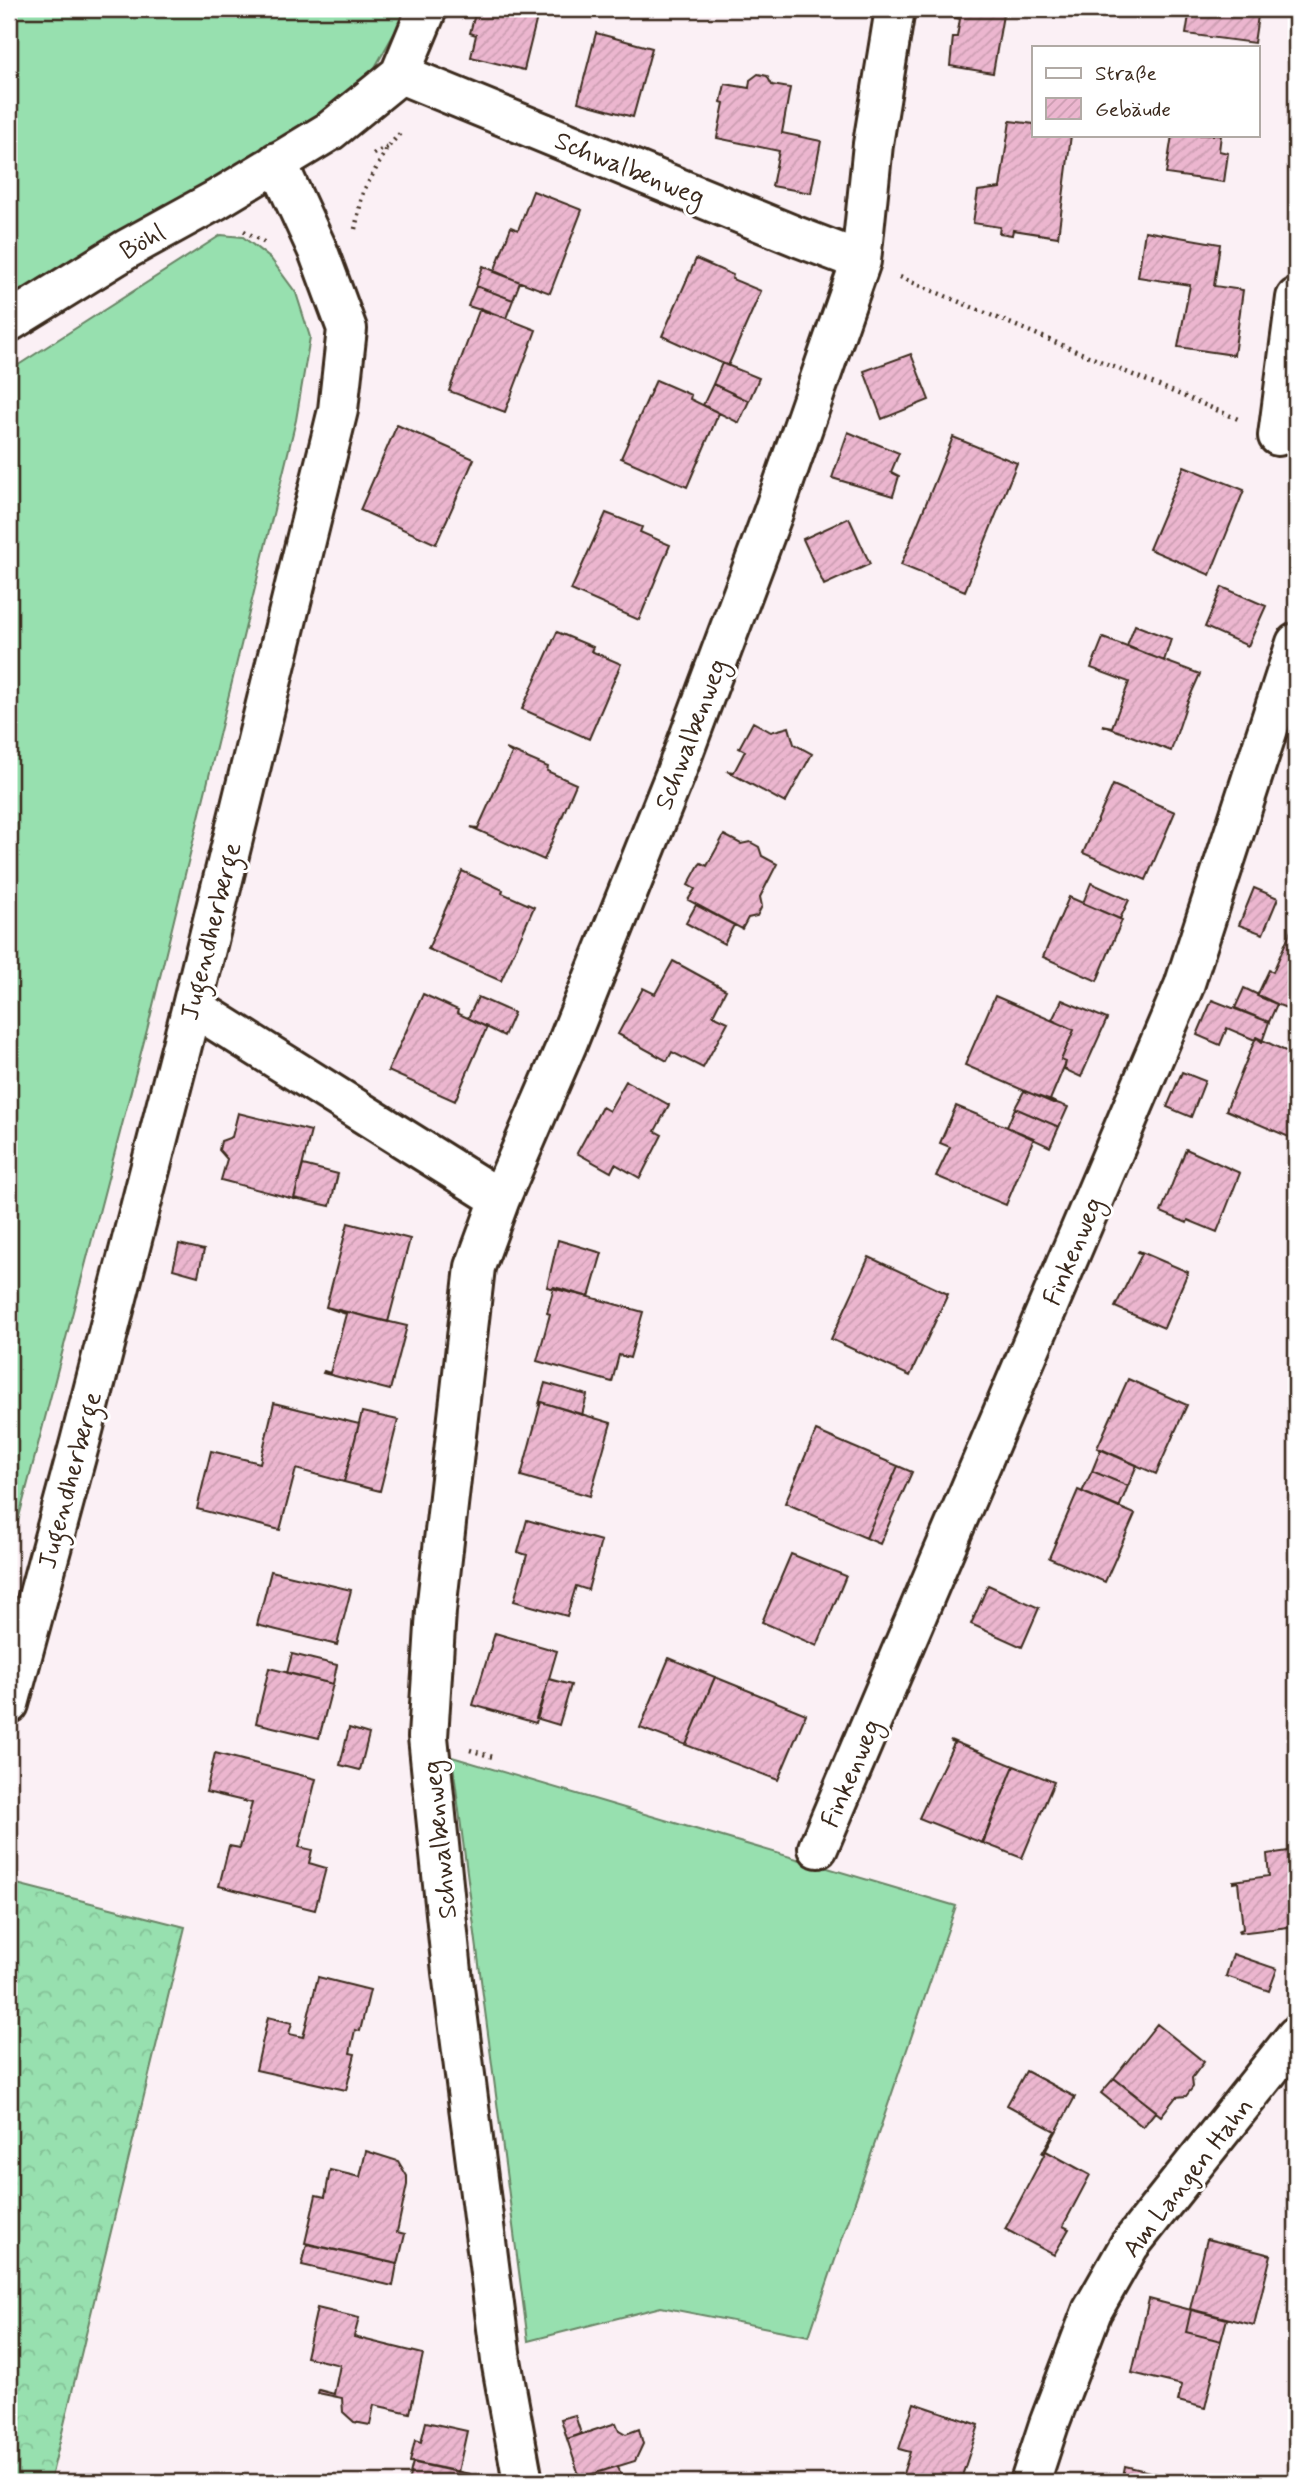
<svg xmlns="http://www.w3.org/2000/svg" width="1305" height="2491" font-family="Mynerve,sans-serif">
<defs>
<pattern id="forest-crowns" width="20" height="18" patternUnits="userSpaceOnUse" patternTransform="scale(1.75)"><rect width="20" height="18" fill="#97e0af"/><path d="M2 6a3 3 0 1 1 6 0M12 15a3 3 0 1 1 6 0" fill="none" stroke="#83c096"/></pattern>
<pattern id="building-hatch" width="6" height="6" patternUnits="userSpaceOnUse" patternTransform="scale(1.75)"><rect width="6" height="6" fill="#ecb6cf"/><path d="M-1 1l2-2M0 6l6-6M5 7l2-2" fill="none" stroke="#cb9db1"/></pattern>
</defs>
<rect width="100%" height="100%" fill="#fbf0f5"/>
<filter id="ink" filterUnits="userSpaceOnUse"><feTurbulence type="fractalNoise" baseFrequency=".0143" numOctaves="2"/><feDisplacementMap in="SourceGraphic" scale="14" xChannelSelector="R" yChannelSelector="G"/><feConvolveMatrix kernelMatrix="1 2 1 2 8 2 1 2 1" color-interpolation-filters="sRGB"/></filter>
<g filter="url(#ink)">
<!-- grass -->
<path fill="#97e0af" stroke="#698566" stroke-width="2" d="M9 9H408L374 69 342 98 304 124 9 301Z
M221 235 243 237 271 259 296 293 310 337 296 420 148 1026 9 1555V371Z
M452 1757 956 1906 809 2336 661 2307 528 2341Z"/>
<!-- forest -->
<path fill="url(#forest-crowns)" stroke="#698566" stroke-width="2" d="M9 1882 185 1927 50 2482 9 2481Z"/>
<!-- building -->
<path fill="url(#building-hatch)" stroke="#3b2a1e" stroke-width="2" d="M483 9H539L524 70 471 57 476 35 470 33 475 14 481 15Z
M954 9H1004L993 73 950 66 953 37H957L960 19 953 17Z
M1190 9H1259L1254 43 1186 34Z
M596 33 652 48 633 117 578 102Z
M758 74 767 76 772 85 790 88 782 133 821 141 811 193 772 186 779 151 717 138 724 103 721 102 725 84 749 88 750 80Z
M1010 121 1034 124V135H1071L1058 237 1013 230 1012 235 999 233 1000 227 973 223 978 191 1000 188Z
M1172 135H1221L1219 151 1228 153 1224 182 1166 174Z
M533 191 582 210 550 293 494 272 511 227 518 230Z
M1145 231 1220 244 1214 286 1243 290 1234 355 1178 347 1190 285 1138 277Z
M696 259 733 275 732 279 761 291 728 366 662 336Z
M483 266 520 282 513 300 476 286Z
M476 286 513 300 506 318 468 306Z
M480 308 536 330 505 412 449 391Z
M911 354 929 400 882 419 864 371Z
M722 363 759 378 749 401 713 384Z
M656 380 691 395 690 399 719 413 687 487 621 458Z
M713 384 749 401 739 423 703 405Z
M397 425 474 459 436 544 360 510Z
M848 432 899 453 891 472 899 476 893 496 832 478Z
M953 437 1017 463 965 591 901 565Z
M1184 466 1244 490 1210 575 1149 549Z
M606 513 642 527 640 532 670 545 639 620 571 590Z
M849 518 870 564 824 585 803 539Z
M1222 587 1266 606 1248 646 1205 627Z
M1135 625 1171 639 1164 661 1127 646Z
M557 632 593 647 591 651 621 664 589 739 522 709Z
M1103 638 1200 674 1187 703 1171 751 1102 725 1112 727 1129 682 1091 668Z
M753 722 771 732 789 727 794 744 812 754 785 803 727 771 734 772 745 751 739 748Z
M506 749 548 767 547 771 576 784 544 860 471 827 478 828 512 753Z
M1113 785 1175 812 1146 880 1083 853Z
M724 835 741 844 750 842 759 847 762 856 777 864 760 897 762 906 757 916 748 918 742 929 688 900 695 889 688 885 699 865 701 863 707 866Z
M462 871 503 890 502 893 534 907 501 981 428 949Z
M1091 883 1129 900 1120 919 1083 903Z
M1254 888 1278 898 1263 934 1239 925Z
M1069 897 1122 920 1097 981 1043 957Z
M696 905 734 925 724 944 686 923Z
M1293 926 1296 927V1012L1257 996 1269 970 1273 972Z
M673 961 726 990 713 1015 728 1022 703 1068 672 1052 667 1061 618 1034 643 988 655 994Z
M1244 988 1277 1004 1269 1022 1235 1008Z
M423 994 458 1010 457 1013 487 1027 455 1101 388 1071Z
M995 996 1074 1030 1061 1060 1066 1062 1050 1100 1054 1102 1053 1103 965 1065Z
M478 997 514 1013 504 1036 468 1018Z
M1062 1000 1107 1019 1081 1077 1064 1069 1066 1062 1061 1060 1074 1030 1052 1020Z
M1212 1000 1269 1022 1262 1042 1257 1038 1255 1040 1227 1028 1220 1045 1197 1035Z
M1256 1037 1296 1056V1140L1226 1110Z
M1182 1072 1205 1081 1191 1117 1167 1107Z
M626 1081 669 1105 655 1131 662 1135 640 1178 615 1164 611 1172 577 1153 602 1107 609 1111Z
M1024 1091 1068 1107 1059 1127 1015 1108Z
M956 1106 1034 1138 1006 1205 936 1176 950 1147 940 1143Z
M1015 1108 1059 1127 1050 1147 1007 1127Z
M238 1113 311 1131 294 1199 221 1180 227 1159 219 1150 221 1141 232 1137Z
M1186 1149 1240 1173 1217 1232 1188 1220 1187 1223 1161 1212Z
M303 1165 338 1174 330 1206 294 1198Z
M348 1223 410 1239 388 1322 326 1307Z
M558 1240 602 1253 589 1297 547 1287Z
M179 1244 204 1250 198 1276 173 1269Z
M1139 1251 1188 1272 1164 1328 1115 1307 1142 1254 1138 1252Z
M869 1257 948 1294 910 1376 831 1339Z
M554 1287 643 1312 630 1358 619 1355 612 1382 537 1361 550 1314 547 1313Z
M326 1307 407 1326 390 1390 323 1373 324 1371 330 1373 346 1314Z
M1128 1379 1187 1405 1156 1474 1097 1448Z
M545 1383 587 1395 582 1415 541 1402 539 1404Z
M541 1402 611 1423 590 1496 521 1476Z
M274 1403 359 1424 344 1482 296 1469 280 1530 197 1509 211 1451 260 1463Z
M362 1412 398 1420 380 1491 344 1482Z
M816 1431 898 1466 866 1538 785 1503Z
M1101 1449 1137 1465 1128 1486 1092 1471Z
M898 1466 912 1472 880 1544 866 1538Z
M1092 1471 1128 1486 1119 1508 1082 1492Z
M1078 1490 1135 1514 1105 1582 1049 1558Z
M527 1520 601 1541 588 1590 576 1586 567 1616 514 1601 527 1555 518 1552Z
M791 1554 846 1576 817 1646 762 1622Z
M271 1571 351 1590 337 1645 257 1625Z
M988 1585 1039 1608 1022 1647 971 1624Z
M495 1633 557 1651 536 1723 473 1705Z
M292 1654 337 1665 333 1684 287 1673Z
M669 1658 715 1677 686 1745 640 1728Z
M269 1668 333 1684 319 1738 256 1723Z
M715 1677 806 1714 778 1780 686 1745Z
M549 1679 571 1685 559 1725 536 1718Z
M349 1728 369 1734 360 1770 340 1765Z
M950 1740 1014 1766 982 1843 919 1818 954 1743Z
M215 1753 316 1779 299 1847 312 1850 309 1863 326 1868 315 1910 219 1886 229 1846 240 1848 252 1803 206 1792Z
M1014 1766 1054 1782 1022 1858 983 1843Z
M1296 1850V1926L1239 1933 1238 1931 1243 1929 1238 1882 1233 1883V1881L1269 1876 1267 1854Z
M1233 1954 1277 1969 1269 1991 1226 1976Z
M318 1977 370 1990 360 2031 355 2030 350 2053 355 2054 346 2090 256 2070 268 2017 292 2023 289 2034 303 2037Z
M1157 2024 1204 2062 1192 2078 1193 2087 1186 2096 1176 2097 1161 2116 1114 2078Z
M1026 2071 1075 2097 1044 2154 1042 2153 1055 2131 1007 2105Z
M1114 2078 1156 2111 1143 2127 1101 2093Z
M366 2151 398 2161 407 2176V2185L397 2232 405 2234 398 2264 305 2243 316 2195 325 2197 330 2170 360 2177Z
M1046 2151 1090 2175 1063 2226 1069 2229 1054 2255 1005 2229Z
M1207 2239 1271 2255 1254 2325 1190 2309Z
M307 2244 397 2264 393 2286 302 2265Z
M1149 2299 1191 2310 1186 2332 1221 2341 1205 2408 1178 2401 1182 2385 1132 2373Z
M317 2308 359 2318 354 2337 423 2354 410 2413 374 2405 370 2425 354 2422 343 2412 342 2398 318 2393 319 2390 334 2394 340 2365 306 2357Z
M1191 2310 1227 2319 1221 2341 1186 2332Z
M914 2403 979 2425 960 2482H908L901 2480 910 2452 899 2449Z
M575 2415 581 2434 567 2439 561 2419Z
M426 2422 467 2431 458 2472 410 2462 415 2440 421 2442Z
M616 2423 619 2430 626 2434 639 2429 643 2444 635 2461 580 2478 567 2439Z
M413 2462 470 2474 468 2482H408Z
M618 2466 623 2482H581L580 2478Z
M1125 2466 1179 2479V2482H1122Z"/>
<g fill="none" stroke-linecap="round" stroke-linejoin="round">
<!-- street casing -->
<g stroke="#3b2a1e" stroke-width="44">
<path id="street" d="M400 74 798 237 861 261 873 144 895 9
M9 322 127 249 216 200 330 131 400 74 427 9
M1278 436 1296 298
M192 1006 500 1199
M9 1704 80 1442 192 1006 338 410 347 329 318 251 277 162
M818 1848 1184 986 1296 643
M523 2482 501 2360 452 1972 428 1737 436 1611 475 1267 500 1199 567 1044 675 775 773 513 861 261
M1030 2482 1049 2424 1092 2311 1129 2246 1296 2036"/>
</g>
<!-- path -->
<path stroke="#3b2a1e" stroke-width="4.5" stroke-dasharray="2 5" stroke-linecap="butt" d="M373 154 388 147
M355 229 363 192 388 147 402 131
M244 231 267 244
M900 277 1238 419
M470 1750 496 1758"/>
<!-- street -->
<use href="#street" stroke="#fff" stroke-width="38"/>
</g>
</g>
<g text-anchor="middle" stroke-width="6" stroke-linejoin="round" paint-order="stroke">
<!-- street labels -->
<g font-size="26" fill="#3b2a1e" stroke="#fff">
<text transform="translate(630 168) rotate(22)" y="9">Schwalbenweg</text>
<text transform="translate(142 241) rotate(-29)" y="9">Böhl</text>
<text transform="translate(690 734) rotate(-69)" y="9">Schwalbenweg</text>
<text transform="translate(210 931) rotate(-76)" y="9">Jugendherberge</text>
<text transform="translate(1072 1251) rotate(-67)" y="9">Finkenweg</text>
<text transform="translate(69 1480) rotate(-75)" y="9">Jugendherberge</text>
<text transform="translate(850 1773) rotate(-67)" y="9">Finkenweg</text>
<text transform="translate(439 1840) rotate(-96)" y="9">Schwalbenweg</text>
<text transform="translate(1187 2177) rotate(-52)" y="9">Am Langen Hahn</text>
</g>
</g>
<!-- margin -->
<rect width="1305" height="2491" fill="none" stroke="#fff" stroke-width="35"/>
<rect x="18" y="18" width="1270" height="2456" fill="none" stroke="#3b2a1e" stroke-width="2.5" filter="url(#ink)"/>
<!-- legend -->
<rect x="1032" y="46" width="228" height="91" fill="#ffffff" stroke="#b1aaa5" stroke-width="2"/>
<rect x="1046" y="68" width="35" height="10" fill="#ffffff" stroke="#b1aaa5" stroke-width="2"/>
<text x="1095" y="80" font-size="21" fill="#3b2a1e">Straße</text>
<rect x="1046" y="98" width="35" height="21" fill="url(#building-hatch)" stroke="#b1aaa5" stroke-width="2"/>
<text x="1095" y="116" font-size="21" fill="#3b2a1e">Gebäude</text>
</svg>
